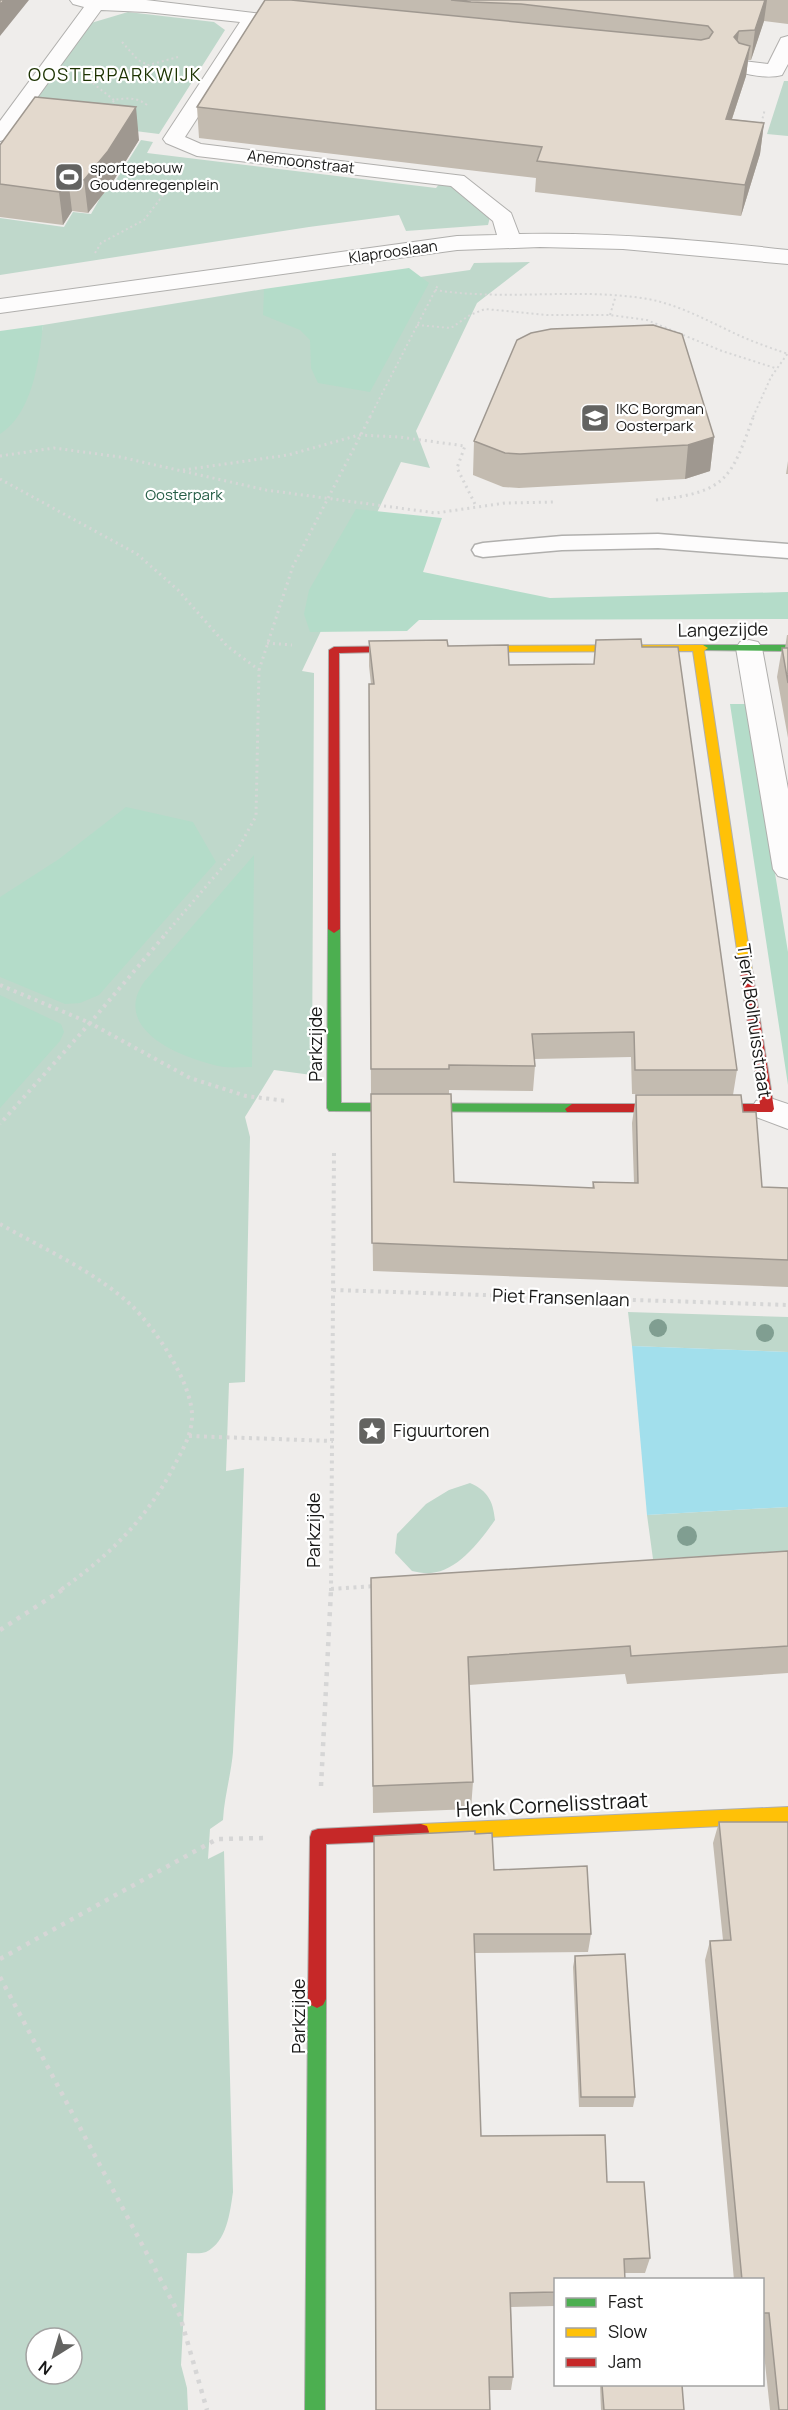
<svg xmlns="http://www.w3.org/2000/svg" width="788" height="2410" font-family="Manrope,sans-serif">
<rect width="100%" height="100%" fill="#efedeb"/>
<!-- green -->
<path fill="#bfd8cb" fill-rule="evenodd" d="M128 12 214 22 225 30 159 134 24 117 91 23Z
M784 81H788V136L767 134Z
M141 140 153 142 147 153 436 188 440 183 454 187 490 217 488 225 406 231 399 215 309 227 0 275V218L64 227 73 212 91 214 99 200 84 198 94 182 113 185Z
M530 262 477 303 416 431 430 468 401 462 302 671 314 673 312 1075 274 1070 245 1117 250 1137 245 1382 229 1383 226 1471 244 1468C241 1563 238 1657 233 1752 231 1775 224 1798 223 1820L210 1829 208 1859 224 1851 233 2192C230 2212 227 2242 206 2252 201 2254 192 2253 187 2253L181 2365 187 2388 188 2410H0V337L42 331 43 325 264 289V299L470 270 474 263ZM36 2338H72V2374H36Z
M628 1312 788 1317V1352L632 1346Z
M470 1483C488 1491 493 1501 495 1520 481 1540 458 1571 431 1573 425 1574 418 1572 412 1571L395 1553 397 1534 426 1504 449 1490Z
M788 1507V1551L653 1559 647 1515Z"/>
<!-- forest -->
<path fill="#b4dcc9" d="M409 268 429 283 370 392 318 383 311 368 310 340 300 330 263 315 264 289Z
M43 325C39 360 33 413 0 434V331Z
M356 509 442 518 423 572 550 598 788 592V619L419 620 407 631 310 632 304 614 309 590Z
M730 704H747L788 952V1085Z
M126 807 193 822 216 862 99 995 80 1003 65 1004 0 977V897L59 859Z
M254 855 252 1067C243 1067 233 1068 224 1067 185 1060 110 1031 144 982Z
M0 995 61 1024 64 1032 60 1041 0 1108Z"/>
<!-- water -->
<path fill="#a2dfec" d="M632 1346 788 1352V1507L647 1515Z"/>
<g fill="none" stroke-linecap="round" stroke-linejoin="round">
<!-- lane casing -->
<g stroke="#b0afad" stroke-width="3">
<path id="lane" d="M658 534 788 544V558L658 548 562 550 483 557 475 555 472 550 475 545 483 543 562 536Z"/>
</g>
<!-- street casing -->
<g stroke="#b0afad" stroke-width="2">
<path id="street" d="M70 0H146L304 19 307 23 304 27 297 29 258 24 185 137 201 144 464 176 511 213 519 234C609 232 699 240 788 250V264L623 249 540 247 457 250 0 313V299L457 236 497 235 493 221 451 186 197 156 166 143 163 139 240 22 146 12 101 10 7 139 0 141V121L84 7 73 4Z
M788 36V64L782 75C768 79 750 75 736 71L733 67 736 63 743 61 768 64 781 38Z
M749 640 758 642 762 648 788 789V879L778 876 773 869 736 648 740 642Z
M767 1097 788 1104V1129L756 1117 751 1109 756 1101Z"/>
</g>
<!-- fast casing -->
<g stroke="#b0afad" stroke-width="2">
<path id="fast" d="M703 645H788V651L699 650 698 648Z
M334 925 340 929 341 1103 572 1104 579 1109 577 1112 329 1111 327 1108 328 929Z
M317 1990 323 1993 326 1999 325 2410H305L308 1999 311 1993Z"/>
</g>
<!-- slow casing -->
<g stroke="#b0afad" stroke-width="2">
<path id="slow" d="M703 645 708 648 704 651 752 970 746 974 740 970 693 651 462 652 457 649 462 646Z
M788 1807V1823L421 1840 415 1838 413 1832 415 1826 421 1824Z"/>
</g>
<!-- jam casing -->
<g stroke="#b0afad" stroke-width="2">
<path id="jam" d="M414 646 418 647V651L339 653 340 929 334 933 328 929 329 650 334 647Z
M746 966 752 970 774 1109 772 1112H567L565 1109 572 1104H760L740 970Z
M421 1824 427 1826 429 1832 427 1838 421 1840 326 1844V1999L323 2005 317 2008 311 2005 308 1999 310 1837 312 1831 318 1829Z"/>
</g>
<!-- path-far3 -->
<path stroke="#d6d6d6" stroke-width="2" stroke-dasharray="2 3" stroke-linecap="butt" d="M122 42 138 60 150 66 152 70 168 76
M114 100 90 81 178 57
M111 107 114 100C126 98 137 97 147 105
M760 128 765 109
M95 253 101 243 144 220 174 181
M435 290C504 301 573 288 642 298 676 303 706 320 736 334 753 342 771 348 788 354
M610 315 616 295
M417 325 451 328 470 315 485 309 547 315H610L647 320 722 351 775 368
M370 417 438 285
M753 417 771 377 788 353"/>
<!-- path-far2 -->
<path stroke="#d6d6d6" stroke-width="3" stroke-dasharray="2 4" stroke-linecap="butt" d="M0 456 54 448 120 457 266 490 436 513 505 503 555 502
M183 470 288 455 359 435 399 437 465 446 457 468 476 506
M0 479 137 554 178 590 227 646 259 670 256 816 238 849 162 938
M656 500C728 492 731 478 754 415
M267 643 292 645
M259 670 293 566 371 415"/>
<!-- path-far1 -->
<path stroke="#d6d6d6" stroke-width="4" stroke-dasharray="3 4.5" stroke-linecap="butt" d="M164 936 90 1023 190 1078 246 1096 287 1101
M0 985 90 1023 0 1124
M0 1224C44 1249 94 1271 131 1305 155 1328 194 1385 192 1419 191 1436 182 1451 174 1466 147 1519 108 1557 59 1591
M333 1290 788 1305
M189 1436 333 1441
M331 1589 374 1586
M331 1591 334 1152"/>
<!-- path -->
<path stroke="#d6d6d6" stroke-width="4.5" stroke-dasharray="4 6" stroke-linecap="butt" d="M0 1630 62 1590
M321 1786 331 1590
M0 1959 217 1839 268 1838
M0 1977 180 2316 207 2410"/>
<!-- lane -->
<use href="#lane" fill="#fdfcfc" fill-rule="evenodd"/>
<!-- street -->
<use href="#street" fill="#fdfcfc" fill-rule="evenodd"/>
<!-- fast -->
<use href="#fast" fill="#4caf50" fill-rule="evenodd"/>
<!-- slow -->
<use href="#slow" fill="#ffc107" fill-rule="evenodd"/>
<!-- jam -->
<use href="#jam" fill="#c62828" fill-rule="evenodd"/>
</g>
<!-- trees -->
<g fill="#809e91">
<circle cx="658" cy="1328" r="9"/>
<circle cx="765" cy="1333" r="9"/>
<circle cx="687" cy="1536" r="10"/>
</g>
<!-- wall -->
<path fill="#c3bbb0" d="M265 0H788V24L764 21 751 60H748L746 76 732 119 764 123 760 154 741 216 535 192 536 178 199 138 197 107Z
M139 140 112 183 88 213 72 211 63 225 0 217V145Z
M714 437 710 471 685 479 519 488 503 487 473 475 474 441Z
M788 461V474H786Z
M787 635H788V738L777 677 782 648H785Z
M369 641 448 646 509 665 594 664 642 647 737 1070 733 1095 632 1094 631 1057 534 1059 535 1066 533 1091 449 1090V1094H371L369 684H371L369 666Z
M371 1094 454 1182 592 1188 593 1182 634 1183 632 1123 636 1095 743 1112 762 1187 788 1188V1287L373 1271Z
M788 1551V1673L627 1684 625 1674 469 1685 473 1782 471 1809 373 1813 371 1578Z
M719 1822 788 2410H770L762 2335V2280H734L705 1960 710 1941 723 1940 713 1843Z
M475 1834 494 1870 591 1934 588 1952 474 1953 481 2136 607 2182 650 2258 645 2273H625L555 2280V2306L511 2307 513 2377 511 2390H489L376 2410Z
M575 1956 635 2097 633 2107H579L573 1967Z
M600 2385H682L684 2410H601Z"/>
<!-- shaded-wall -->
<path fill="#9f9890" d="M4 0H29L0 36V5Z
M765 0H767L764 21 751 60 755 30Z
M739 31 735 61 734 37Z
M750 46 746 76 722 149 726 119Z
M136 107 139 140 112 183 88 213 84 180Z
M764 123 760 154 741 216 745 185Z
M68 178 72 211 63 225 59 192Z
M714 437 710 471 685 479 688 445Z"/>
<!-- building -->
<path fill="#e3d9cd" stroke="#9f9890" stroke-width="1.5" d="M0 0H4L0 5Z
M265 0H291L701 40 709 38 713 32 708 26 521 4 471 2 451 0H765L755 30 739 31 734 37 739 43 750 46 726 119 764 123 745 185 537 161 542 147 197 107Z
M35 97 136 107 108 151 84 180 68 178 59 192 0 184V145Z
M653 325 682 334 714 437 688 445 520 454 505 453 474 441 517 340 531 333 551 329Z
M641 639 642 647H678L737 1070H635L634 1032 532 1034 535 1066 449 1065V1069H371L369 684H374L369 641 447 640 448 646 508 645 509 665 594 664 596 640Z
M782 648H788V683Z
M371 1094H451L454 1182 594 1188 593 1182 638 1183 636 1095H741L743 1112H756L762 1187 788 1188V1260L372 1243Z
M788 1551V1646L631 1656 630 1646 468 1657 473 1782 373 1786 371 1578Z
M719 1822H788V2410H779L769 2313H762V2280H742L710 1941 731 1940Z
M475 1831V1834L492 1833 494 1870 587 1866 591 1934H474L481 2136 605 2135 607 2182H644L650 2258 624 2259 625 2280H555V2292L510 2293 513 2377H489L490 2410H376L374 1836Z
M625 1954 635 2097H581L575 1956Z
M602 2385H682L684 2410H604Z"/>
<!-- icons -->
<defs>
<g id="stadium-square" transform="scale(1.5)"><rect x="-9" y="-9" width="18" height="18" rx="4" fill="#636361" stroke="#fff"/><path d="M0-5a6.5 5 0 1 0 0 10a6.5 5 0 1 0 0-10ZM-3.5-1.8h7v3.6h-7Z" fill="#fff"/></g>
<g id="school-square" transform="scale(1.5)"><rect x="-9" y="-9" width="18" height="18" rx="4" fill="#636361" stroke="#fff"/><path d="M0-5L7-2L0 1L-7-2ZM-4 1L0 2.5L4 1V4Q0 6-4 4Z" fill="#fff"/></g>
<g id="sight-square" transform="scale(1.5)"><rect x="-9" y="-9" width="18" height="18" rx="4" fill="#636361" stroke="#fff"/><path d="M0-6L1.8-2.2L6-1.7L2.9 1.2L3.7 5.4L0 3.3L-3.7 5.4L-2.9 1.2L-6-1.7L-1.8-2.2Z" fill="#fff"/></g>
</defs>
<g fill-rule="evenodd">
<use href="#stadium-square" x="69" y="177"/>
<use href="#school-square" x="595" y="418"/>
<use href="#sight-square" x="372" y="1431"/>
</g>
<g text-anchor="middle" stroke-width="4.5" stroke-linejoin="round" paint-order="stroke">
<!-- far-street labels -->
<g font-size="15" fill="#181817" stroke="#fff">
<text transform="translate(301 162) rotate(7)" y="5">Anemoonstraat</text>
<text transform="translate(393 252) rotate(-8)" y="5">Klaprooslaan</text>
</g>
<!-- far-poi labels -->
<g font-size="15" fill="#181817" stroke="#fff" text-anchor="start">
<text x="90" y="173">sportgebouw<tspan x="90" dy="17">Goudenregenplein</tspan></text>
<text x="616" y="414">IKC Borgman<tspan x="616" dy="17">Oosterpark</tspan></text>
</g>
<!-- far-park labels -->
<g font-size="15" fill="#265e47" stroke="#fff">
<text x="184" y="500">Oosterpark</text>
</g>
<!-- far-quarter labels -->
<g font-size="18" letter-spacing="1.5" fill="#1c3200" stroke="#fff">
<text x="115" y="81">OOSTERPARKWIJK</text>
</g>
<!-- street labels -->
<g font-size="18" fill="#181817" stroke="#fff">
<text transform="translate(723 630) rotate(-1)" y="6">Langezijde</text>
<text transform="translate(754 1021) rotate(82)" y="6">Tjerk Bolhuisstraat</text>
<text transform="translate(316 1044) rotate(-90)" y="6">Parkzijde</text>
<text transform="translate(561 1298) rotate(2)" y="6">Piet Fransenlaan</text>
<text transform="translate(314 1530) rotate(-90)" y="6">Parkzijde</text>
<text transform="translate(299 2016) rotate(-90)" y="6">Parkzijde</text>
</g>
<!-- poi labels -->
<g font-size="18" fill="#181817" stroke="#fff" text-anchor="start">
<text x="393" y="1437">Figuurtoren</text>
</g>
<!-- near-street labels -->
<g font-size="21" fill="#181817" stroke="#fff">
<text transform="translate(552 1805) rotate(-3)" y="7">Henk Cornelisstraat</text>
</g>
</g>
<!-- legend -->
<rect x="554" y="2278" width="210" height="108" fill="#ffffff" stroke="#a3a3a2" stroke-width="1.5"/>
<rect x="566" y="2298" width="30" height="9" fill="#4caf50" stroke="#a3a3a2" stroke-width="1.5"/>
<text x="608" y="2308" font-size="18" fill="#181817">Fast</text>
<rect x="566" y="2328" width="30" height="9" fill="#ffc107" stroke="#a3a3a2" stroke-width="1.5"/>
<text x="608" y="2338" font-size="18" fill="#181817">Slow</text>
<rect x="566" y="2358" width="30" height="9" fill="#c62828" stroke="#a3a3a2" stroke-width="1.5"/>
<text x="608" y="2368" font-size="18" fill="#181817">Jam</text>
<!-- north arrow -->
<g transform="translate(54 2356) rotate(217)"><circle r="28" fill="#ffffff" stroke="#a3a3a2" stroke-width="1.5"/>
<path d="M0-4.5L10 22L0 15L-10 22Z" fill="#636361"/>
<text y="-9" font-size="16" font-weight="bold" text-anchor="middle" fill="#181817">N</text>
</g>
</svg>
